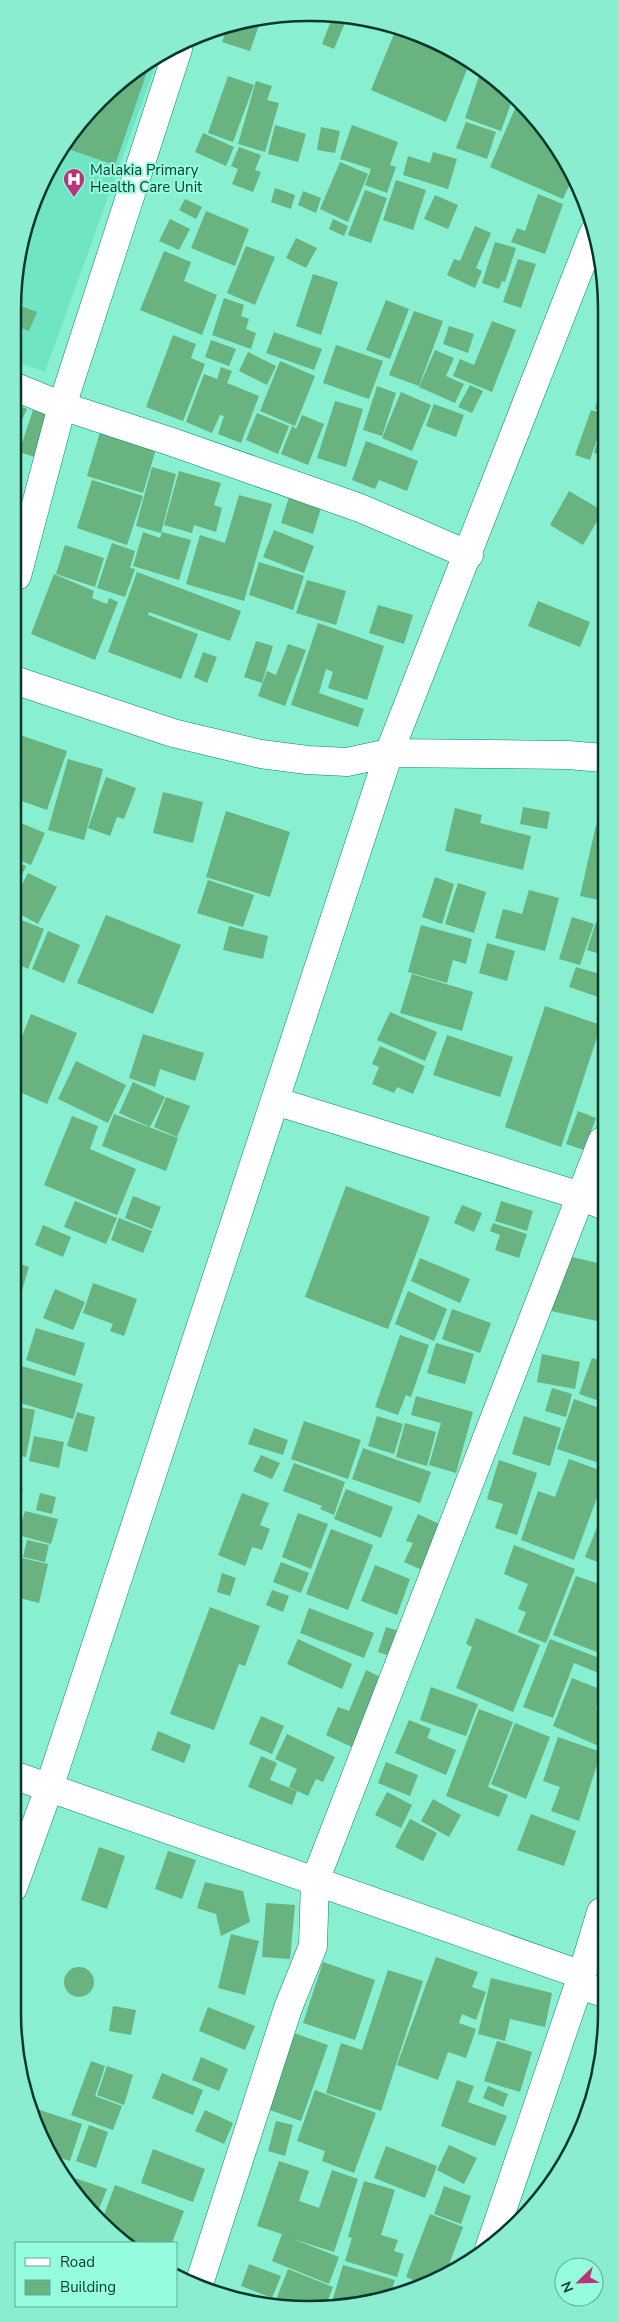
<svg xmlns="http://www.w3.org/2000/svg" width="619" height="2322" font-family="'Nunito Sans',sans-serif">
<rect width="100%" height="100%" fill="#88efd1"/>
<!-- built -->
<path fill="#70e5c4" d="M159 56 45 372 18 362V252L62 145 144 63Z"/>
<!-- building -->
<path fill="#68b37f" d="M332 18H347L334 49 322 44Z
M245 21 259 25 250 51 222 42 227 28Z
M396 29 461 55 470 62 446 122 371 90Z
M143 64 149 66 115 165 62 147Z
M481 70 514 95 501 131 465 118Z
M228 76 254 85 233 142 208 133Z
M256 81 272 86 267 100 279 103 265 152 238 144Z
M519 99 574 175 563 199 490 167Z
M466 122 496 132 487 159 456 148Z
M275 125 306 134 298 162 268 154Z
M352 125 398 142 390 165 396 167 387 193 365 185 371 169 340 159Z
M321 127 340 131 335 153 317 150Z
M203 133 234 147 226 166 195 152Z
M239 147 261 155 255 170 261 172 253 192 232 184 238 169 231 166Z
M433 152 457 159 448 189 403 175 408 156 430 163Z
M340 162 368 174 348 222 320 209Z
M396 180 426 190 413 230 383 220Z
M275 188 295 195 291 209 271 202Z
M365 190 387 198 371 243 348 235Z
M303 191 321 198 316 213 298 205Z
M538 194 563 204 545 254 511 242 517 228 525 231Z
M435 195 458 205 448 229 424 219Z
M185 199 202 207 196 219 179 210Z
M206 211 249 229 235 266 191 248Z
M170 219 190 229 179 250 159 241Z
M333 219 348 226 344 236 329 229Z
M475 226 491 233 476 268 482 271 475 288 447 275 454 259 460 261Z
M296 238 317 248 306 268 286 258Z
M495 242 516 248 505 282 502 281 499 289 482 283Z
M246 246 275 257 255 305 227 293Z
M164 251 191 262 184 281 217 295 202 335 140 310Z
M518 259 536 264 521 308 503 302Z
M313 274 338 282 321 335 296 326Z
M224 298 244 305 241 316 249 319 246 329 256 333 251 349 212 335Z
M386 300 409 309 390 359 366 350Z
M18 305 37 312 29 331 18 327Z
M414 311 443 321 419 386 389 375Z
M492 321 516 330 492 392 453 376 460 359 474 365Z
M449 326 474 334 468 353 443 344Z
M274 332 322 349 314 370 266 353Z
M173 335 196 344 191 358 205 364 183 421 146 407Z
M211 340 236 349 229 366 205 357Z
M336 345 383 361 369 399 323 383Z
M435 350 454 358 446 376 464 384 455 403 419 387Z
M248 352 276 366 267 385 239 371Z
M280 361 315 376 295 426 260 411Z
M221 367 232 371 227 383 259 396 241 443 218 434 224 416 220 415 212 433 186 422 204 374 217 379Z
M470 385 483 391 472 413 458 407Z
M602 385 604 386V411L595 409Z
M377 386 396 393 382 436 363 430Z
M401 392 431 405 412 451 382 438Z
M335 401 363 409 346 467 317 458Z
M434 404 464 415 456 437 426 426Z
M18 405 27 409 21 422 18 420Z
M33 410 56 418 41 459 19 452Z
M591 410 604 414V419L590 460 575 455Z
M257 413 289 426 278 454 246 440Z
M302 415 324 424 308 465 281 454 292 426 296 429Z
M603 423H604V455L594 453Z
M100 432 156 449 143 493 87 476Z
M366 441 418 461 407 491 379 480 375 489 352 480Z
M152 467 176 474 161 533 136 526Z
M179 471 221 483 214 505 222 508 216 532 194 525 192 533 164 525Z
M92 480 143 496 127 545 77 528Z
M569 491 603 511 583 545 550 525Z
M239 495 272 504 244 601 186 584 200 535 225 543Z
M289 497 321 508 313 534 281 523Z
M274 530 314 546 304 573 263 557Z
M143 532 160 538 162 532 191 540 179 580 133 566Z
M112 543 135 551 130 568 135 569 125 597 97 588Z
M65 545 104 558 95 587 56 574Z
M259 562 304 576 293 610 249 595Z
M137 572 241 611 230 641 149 612 148 615 198 634 181 679 108 652Z
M54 574 94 591 92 598 107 604 109 598 118 602 95 660 31 634Z
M307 580 346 591 336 625 296 613Z
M538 601 590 622 580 647 528 626Z
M378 605 413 615 404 644 369 633Z
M318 623 384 646 367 700 328 688 333 672 326 669 319 693 364 709 358 727 291 705Z
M256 641 273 646 262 683 244 677Z
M288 644 306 650 285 706 258 696 267 671 276 675Z
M203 652 217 657 207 683 194 677Z
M17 734 67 751 47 810 16 799Z
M68 759 103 769 84 840 48 830Z
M106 777 136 788 124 819 117 817 110 836 88 828Z
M163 792 203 802 193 843 153 833Z
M523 807 550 812 547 829 520 824Z
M455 808 482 815 480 823 531 836 523 870 445 851Z
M226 811 290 832 270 897 206 877Z
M16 821 45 833 31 865 16 859Z
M596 825 603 827V901L580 896Z
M16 862 26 866 16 889Z
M28 873 57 887 38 924 16 912V896Z
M435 877 454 884 442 924 422 917Z
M208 880 254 895 243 927 197 913Z
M458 883 486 892 474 933 445 924Z
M529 890 559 898 545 951 495 938 503 909 522 914Z
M106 915 181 945 153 1014 77 983Z
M572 917 594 924 580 965 559 959Z
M16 918 44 929 28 969 16 963Z
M596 922 603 925V955L587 950Z
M421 925 472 939 466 964 453 960 447 983 408 972Z
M229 926 268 936 263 959 223 950Z
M48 931 80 945 64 983 32 969Z
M487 943 515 951 507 981 479 973Z
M576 967 603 975 601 998 569 987Z
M412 974 473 992 462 1031 400 1013Z
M603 1001V1022L596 1019Z
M545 1006 601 1025 561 1147 505 1127Z
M390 1012 437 1032 425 1061 377 1040Z
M31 1014 77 1033 47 1104 15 1090 16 1051Z
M143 1034 204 1053 195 1081 160 1069 155 1087 129 1078Z
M447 1035 513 1057 500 1097 433 1075Z
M380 1046 425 1066 413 1094 397 1087 394 1093 372 1084 379 1067 372 1064Z
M76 1061 126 1085 108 1123 58 1099Z
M133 1082 165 1097 150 1127 119 1113Z
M166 1097 190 1106 177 1137 154 1127Z
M578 1111 596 1118 584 1150 566 1144Z
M114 1114 178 1138 166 1171 102 1146Z
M72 1116 98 1126 90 1149 136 1169 117 1215 44 1185Z
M346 1186 430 1217 388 1329 305 1297Z
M133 1196 161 1207 152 1229 125 1218Z
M75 1201 117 1218 106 1244 64 1227Z
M501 1201 533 1211 527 1231 495 1221Z
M462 1205 482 1213 474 1232 454 1223Z
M119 1218 152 1231 143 1253 111 1240Z
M493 1223 527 1234 519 1258 495 1250 500 1235 490 1231Z
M43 1225 71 1237 63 1257 35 1245Z
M563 1255 602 1264V1299L597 1321 551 1311Z
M420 1258 470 1279 460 1303 411 1281Z
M15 1262 29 1267 15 1314Z
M93 1283 137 1299 124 1336 110 1331 113 1324 83 1313Z
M55 1289 85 1302 73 1330 43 1318Z
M408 1291 447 1309 434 1341 395 1324Z
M452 1309 491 1323 480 1353 442 1339Z
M36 1328 85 1343 75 1376 26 1360Z
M400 1335 429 1345 411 1397 406 1395 398 1415 375 1407Z
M436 1343 474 1354 465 1384 427 1373Z
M542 1354 580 1362 575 1389 537 1382Z
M592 1358 602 1361V1402L579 1394Z
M15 1364 83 1384 73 1419 14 1401Z
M552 1388 572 1394 566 1417 545 1411Z
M416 1396 473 1412 456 1473 429 1465 441 1423 411 1415Z
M574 1399 602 1409V1464L557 1449Z
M14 1406 35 1410 26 1457 14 1455Z
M77 1412 95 1417 87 1452 67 1446Z
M377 1416 403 1424 394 1454 368 1446Z
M524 1416 561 1428 550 1466 512 1454Z
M304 1421 361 1440 348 1479 291 1459Z
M405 1423 436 1432 427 1466 396 1457Z
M254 1428 288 1440 283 1455 248 1444Z
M34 1436 64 1442 59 1468 29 1461Z
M363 1448 431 1472 420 1503 352 1479Z
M261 1455 280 1463 272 1479 253 1471Z
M569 1459 602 1471V1484L574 1560 521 1540 538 1491 555 1497Z
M499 1460 537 1473 517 1535 495 1528 503 1504 487 1499Z
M294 1463 345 1482 334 1515 320 1509 322 1506 283 1491Z
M14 1486 23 1489 15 1516H14Z
M346 1489 393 1507 381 1538 334 1519Z
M40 1493 56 1497 52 1514 36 1510Z
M242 1493 269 1503 260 1525 270 1529 262 1550 252 1547 245 1566 218 1555Z
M25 1511 58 1519 51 1544 18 1535Z
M298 1513 328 1524 311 1569 282 1557Z
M418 1514 441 1525 422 1570 404 1562 413 1543 406 1541Z
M602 1515V1564L585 1557Z
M331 1529 373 1545 348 1610 306 1594Z
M14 1538 23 1541 18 1557 48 1564 39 1603 16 1597 20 1577 15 1575 18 1560 14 1559Z
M27 1540 49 1545 45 1562 23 1557Z
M514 1545 575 1569 546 1643 518 1632 526 1612 518 1609 528 1584 504 1574Z
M281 1562 309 1573 301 1593 273 1582Z
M375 1565 410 1579 397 1615 361 1601Z
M222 1573 236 1578 230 1596 217 1592Z
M576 1576 602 1585V1601L597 1613 602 1615V1654L553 1635Z
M272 1590 289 1596 283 1612 266 1605Z
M210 1607 260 1626 245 1666 239 1664 214 1730 170 1714Z
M309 1608 374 1633 364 1658 300 1633Z
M476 1618 540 1645 513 1712 456 1688 472 1647 466 1644Z
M386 1627 405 1633 396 1658 378 1652Z
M298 1639 352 1664 342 1689 287 1664Z
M550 1639 602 1659 601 1674 574 1663 553 1718 523 1707Z
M366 1670 385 1679 356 1749 326 1735 338 1707 349 1711Z
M572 1678 602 1690 596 1709 601 1711V1747L553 1726Z
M431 1687 478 1704 466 1736 420 1720Z
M479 1709 513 1722 488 1787 508 1795 499 1817 446 1796Z
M261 1716 284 1726 272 1754 249 1744Z
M409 1720 431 1729 427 1738 456 1750 446 1775 395 1753Z
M515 1723 550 1737 526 1799 491 1784Z
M158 1731 191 1745 184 1763 151 1750Z
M287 1734 335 1757 323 1782 316 1779 308 1796 289 1787 297 1769 275 1759Z
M558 1737 601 1752 579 1821 551 1811 560 1787 543 1781Z
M261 1756 277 1763 270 1780 297 1791 292 1805 248 1787Z
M386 1762 418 1775 410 1796 378 1783Z
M387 1792 412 1805 401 1828 375 1815Z
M433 1799 461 1815 449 1837 421 1821Z
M531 1814 576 1831 564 1866 517 1850Z
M410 1819 437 1833 423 1861 395 1847Z
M99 1847 125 1856 107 1909 81 1900Z
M168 1851 196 1860 182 1899 155 1889Z
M205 1882 243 1891 250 1922 221 1936 216 1914 197 1908Z
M266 1903 295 1905 290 1959 262 1957Z
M231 1934 259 1941 245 1995 218 1988Z
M436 1957 478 1972 472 1987 486 1992 476 2020 462 2014 459 2023 476 2029 466 2058 448 2052 438 2080 397 2065Z
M323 1962 375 1980 355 2040 303 2023Z
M64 1982a15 15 0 1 1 30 0a15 15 0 1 1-30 0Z
M388 1970 423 1981 381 2111 326 2093 341 2043 362 2050Z
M491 1978 552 1993 545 2027 510 2019 505 2041 478 2034Z
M113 2006 136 2010 131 2035 109 2031Z
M208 2007 255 2026 245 2050 199 2031Z
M294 2033 328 2045 301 2121 267 2109Z
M497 2041 532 2052 520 2092 484 2081Z
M201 2057 228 2069 219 2091 192 2080Z
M91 2061 105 2066 95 2096 122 2106 113 2130 71 2115Z
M107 2066 133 2075 124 2105 97 2095Z
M162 2073 203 2090 193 2115 152 2098Z
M457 2080 474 2086 468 2102 507 2116 495 2146 441 2126Z
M488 2086 508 2094 503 2107 483 2098Z
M315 2090 376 2113 354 2173 322 2161 325 2151 297 2141Z
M31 2107 82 2124 70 2161 54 2156 35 2126Z
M205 2110 233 2123 224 2144 195 2131Z
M276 2121 293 2125 285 2156 268 2151Z
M89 2125 108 2132 96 2168 76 2161Z
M449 2145 477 2158 464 2184 437 2170Z
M386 2146 437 2166 425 2198 374 2178Z
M153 2149 205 2169 193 2202 141 2183Z
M279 2161 309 2171 299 2201 319 2208 332 2170 358 2179 334 2252 293 2239 339 2257 329 2284 272 2261 282 2234 257 2226Z
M66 2175 107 2189 96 2216 86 2209Z
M364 2181 395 2190 381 2235 398 2240 394 2251 404 2254 397 2277 345 2261 352 2238 348 2237Z
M115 2185 184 2211 172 2243H135L102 2220Z
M444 2186 471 2196 461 2224 434 2214Z
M430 2214 463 2227 447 2270 420 2283 406 2277Z
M249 2264 281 2276 272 2298 241 2286Z
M343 2265 395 2280 389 2298 331 2305Z
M288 2269 333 2287 326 2305 290 2309 274 2305Z"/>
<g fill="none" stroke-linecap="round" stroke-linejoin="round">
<!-- minor casing -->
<g stroke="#05886e" stroke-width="29">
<path id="minor" d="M18 388 62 406 172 442 360 508 469 555
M17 576 62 406 178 49
M17 681 173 733 261 754 307 760 347 762 389 753 568 755 603 758
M275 1101 581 1196 602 1205
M13 1775 582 1975 579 1985 601 1992
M13 1888 49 1788 389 753 593 234
M489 2249 582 1975 601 1912
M199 2284 288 2008 313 1946 315 1881 602 1141"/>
</g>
<!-- minor -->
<use href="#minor" stroke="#fff" stroke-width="28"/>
</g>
<!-- icons -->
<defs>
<g id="hospital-pin" transform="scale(1.125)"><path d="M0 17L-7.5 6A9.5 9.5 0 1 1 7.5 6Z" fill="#b83379" stroke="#95fdde"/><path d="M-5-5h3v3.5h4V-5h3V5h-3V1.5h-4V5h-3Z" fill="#fff"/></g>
</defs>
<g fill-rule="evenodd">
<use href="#hospital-pin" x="74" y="179"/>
</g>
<g text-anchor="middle" stroke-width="4" stroke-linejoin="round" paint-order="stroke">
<!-- poi labels -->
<g font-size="15" fill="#08382d" stroke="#95fdde" text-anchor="start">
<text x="90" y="175">Malakia Primary<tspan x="90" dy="17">Health Care Unit</tspan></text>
</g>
</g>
<!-- crop -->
<path d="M0 0H619V2322H0ZM309 21H310A288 288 0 0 1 598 309V2013A288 288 0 0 1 310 2301H309A288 288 0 0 1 21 2013V309A288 288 0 0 1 309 21Z" fill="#8aedd0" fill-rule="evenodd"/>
<path fill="none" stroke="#08382d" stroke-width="2.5" d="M309 21H310A288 288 0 0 1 598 309V2013A288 288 0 0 1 310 2301H309A288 288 0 0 1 21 2013V309A288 288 0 0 1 309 21Z"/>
<!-- legend -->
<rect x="15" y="2242" width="162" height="65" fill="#95fdde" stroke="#5dae97"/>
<rect x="25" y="2258" width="25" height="8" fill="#ffffff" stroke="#5dae97"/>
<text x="60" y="2267" font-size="15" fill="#08382d">Road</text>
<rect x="25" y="2280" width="25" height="15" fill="#68b37f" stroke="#5dae97"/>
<text x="60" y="2292" font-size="15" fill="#08382d">Building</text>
<!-- north arrow -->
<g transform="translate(579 2282) rotate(247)"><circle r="24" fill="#95fdde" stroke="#5dae97"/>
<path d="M0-4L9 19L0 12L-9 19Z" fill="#b83379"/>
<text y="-8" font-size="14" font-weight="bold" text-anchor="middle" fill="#08382d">N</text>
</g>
</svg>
